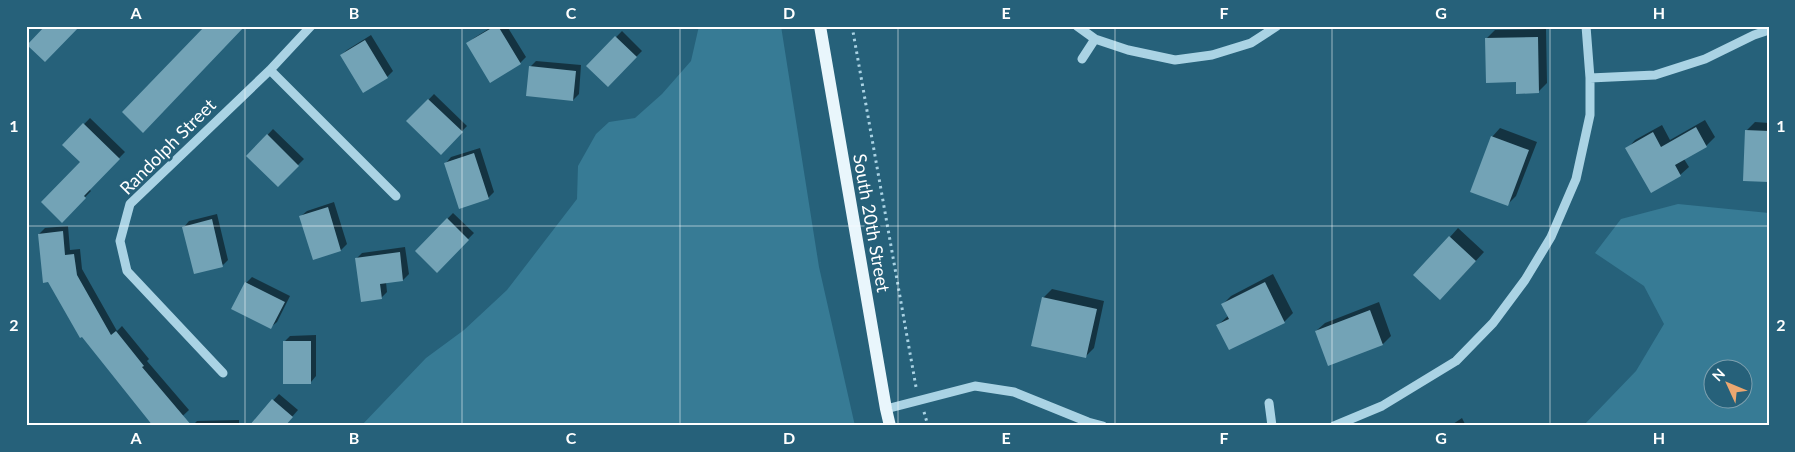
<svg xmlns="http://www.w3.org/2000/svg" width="1795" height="452" font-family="Lato,sans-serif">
<rect width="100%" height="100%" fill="#26617a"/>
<!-- green -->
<path fill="#377b95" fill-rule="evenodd" d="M699 26H781L819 267 855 426H361L426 358 464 330 507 290 577 199 578 166 596 134 609 122 635 118 662 94 691 61Z
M1678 204 1769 213V426H1583L1636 371 1664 324 1644 286 1595 253 1621 219ZM1712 370H1742V400H1712Z"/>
<!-- shadow -->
<path fill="#0007" d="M493 26H507L526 57 520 63 468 44 474 38Z
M1546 29 1547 83 1538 92 1517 81 1487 38 1495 30Z
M622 31 642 51 608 85 588 66Z
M371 35 393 71 387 77 364 91 341 55 347 50Z
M536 61 581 65 579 94 573 100 530 67Z
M434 94 467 126 441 153 408 121Z
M90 118 125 152 89 189 91 191 62 221 82 162 64 145Z
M1705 120 1715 137 1706 146 1684 159 1689 167 1680 175 1627 149 1635 140 1662 125 1670 140Z
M1755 122 1769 123V181L1746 131Z
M1500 128 1537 142 1516 196 1508 204 1492 137Z
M273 129 304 159 278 185 248 156Z
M480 148 494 192 488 198 446 163 451 157Z
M334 202 347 244 341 250 313 258 301 216 307 211Z
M453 213 474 233 437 271 416 251Z
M217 214 228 260 223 265 184 227 189 221Z
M68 226 70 250 80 249 82 269 117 331 122 326 149 359 147 361 189 410 172 426 39 234 45 228Z
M1458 228 1484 252 1449 290 1450 237Z
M405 247 409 274 403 280 386 282 387 292 381 298 356 259 362 253Z
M1273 274 1293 313 1284 322 1218 325 1228 316 1223 304 1231 296Z
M252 277 290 296 277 322 271 327 246 283Z
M1052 289 1104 301 1094 348 1085 357 1043 298Z
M1379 302 1391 336 1383 344 1329 364 1316 331 1325 323Z
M316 335V376L311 382 284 342 290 336Z
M279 394 298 410 284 426H250Z
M1462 418 1466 426H1450Z
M239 420V426H192L197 421Z"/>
<!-- building -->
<path fill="#73a3b6" d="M45 26H80L45 62 27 45Z
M205 26H245L143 133 122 112Z
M495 26H498L521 64 490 83 466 43Z
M615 36 637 57 608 87 586 66Z
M1538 37 1539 93 1516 94V82L1486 83 1485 38Z
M365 40 388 78 363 93 340 55Z
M529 66 576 71 573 101 526 96Z
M428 99 463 132 441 155 406 121Z
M83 123 120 159 84 196 86 198 62 223 41 202 80 162 62 145Z
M1696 127 1707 147 1675 165 1681 176 1651 193 1625 148 1653 132 1661 147Z
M1745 130 1769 131V182L1743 181Z
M267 134 299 166 278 187 246 156Z
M1491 136 1529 150 1508 206 1470 192Z
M474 153 489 199 459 209 444 163Z
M328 207 341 251 313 260 299 216Z
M447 218 469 240 437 273 415 251Z
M212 219 223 267 194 274 182 227Z
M63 231 65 255 74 254 77 275 111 335 116 331 144 366 142 367 192 426H153L82 337 80 338 48 282 43 283 38 234Z
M1449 236 1476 261 1440 300 1413 275Z
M400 252 403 281 380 284 382 299 361 302 355 258Z
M245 282 285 302 271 329 231 309Z
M1265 282 1285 323 1229 350 1216 325 1229 319 1221 304Z
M1042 297 1097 309 1086 358 1031 346Z
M1370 310 1383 345 1328 366 1315 331Z
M283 341H311V384H283Z
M272 399 293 417 285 426H249Z"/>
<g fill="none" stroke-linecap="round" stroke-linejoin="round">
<!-- path -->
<path stroke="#aad3e4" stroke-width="3" stroke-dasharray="2.5 4" stroke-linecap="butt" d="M852 26 916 387
M924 412 928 426"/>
<!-- minor -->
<path stroke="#aad3e4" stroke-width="9" d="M1077 26 1095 39 1128 50 1175 60 1212 55 1251 43 1277 26
M1082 59 1095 39
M270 70 396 196
M1590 78 1655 75 1705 59 1754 35 1769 30
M223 373 127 271 120 241 130 204 270 70 311 26
M1269 403 1272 426
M886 409 975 386 1014 392 1088 422 1103 426
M1334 426 1382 406 1456 361 1493 323 1525 280 1551 237 1576 179 1590 115V78L1586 26"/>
<!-- major -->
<path stroke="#e9f6fc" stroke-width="12" d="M820 26 886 409 890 426"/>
</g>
<!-- grid -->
<path fill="none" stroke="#fff" stroke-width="1" stroke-opacity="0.55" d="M245 26V426M462 26V426M680 26V426M898 26V426M1115 26V426M1332 26V426M1550 26V426M26 226H1769"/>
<g text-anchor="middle" stroke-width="5" stroke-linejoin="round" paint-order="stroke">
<!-- street labels -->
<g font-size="18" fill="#fff" stroke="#26617a">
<text transform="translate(168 147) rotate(-45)" y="6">Randolph Street</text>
<text transform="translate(871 223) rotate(80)" y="6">South 20th Street</text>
</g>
</g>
<!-- border -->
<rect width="1795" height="452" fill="none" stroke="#26617a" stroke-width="55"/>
<!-- north arrow -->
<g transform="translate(1728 384) rotate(314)"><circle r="24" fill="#26617a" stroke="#7da0af"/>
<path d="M0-4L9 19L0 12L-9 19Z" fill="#eca770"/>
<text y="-8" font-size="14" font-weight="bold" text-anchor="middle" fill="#ffffff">N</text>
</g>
<rect x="28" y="28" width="1740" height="396" fill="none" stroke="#fff" stroke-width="2"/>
<g font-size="16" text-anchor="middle" font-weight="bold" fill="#fff">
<text x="136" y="19">A</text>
<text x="354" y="19">B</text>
<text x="571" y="19">C</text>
<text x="789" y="19">D</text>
<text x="1006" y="19">E</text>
<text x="1224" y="19">F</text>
<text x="1441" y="19">G</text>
<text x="1659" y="19">H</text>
<text x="14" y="132">1</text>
<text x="1781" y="132">1</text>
<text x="14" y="331">2</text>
<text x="1781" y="331">2</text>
<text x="136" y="444">A</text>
<text x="354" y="444">B</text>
<text x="571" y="444">C</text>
<text x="789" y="444">D</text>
<text x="1006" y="444">E</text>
<text x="1224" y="444">F</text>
<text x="1441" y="444">G</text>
<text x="1659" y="444">H</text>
</g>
</svg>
